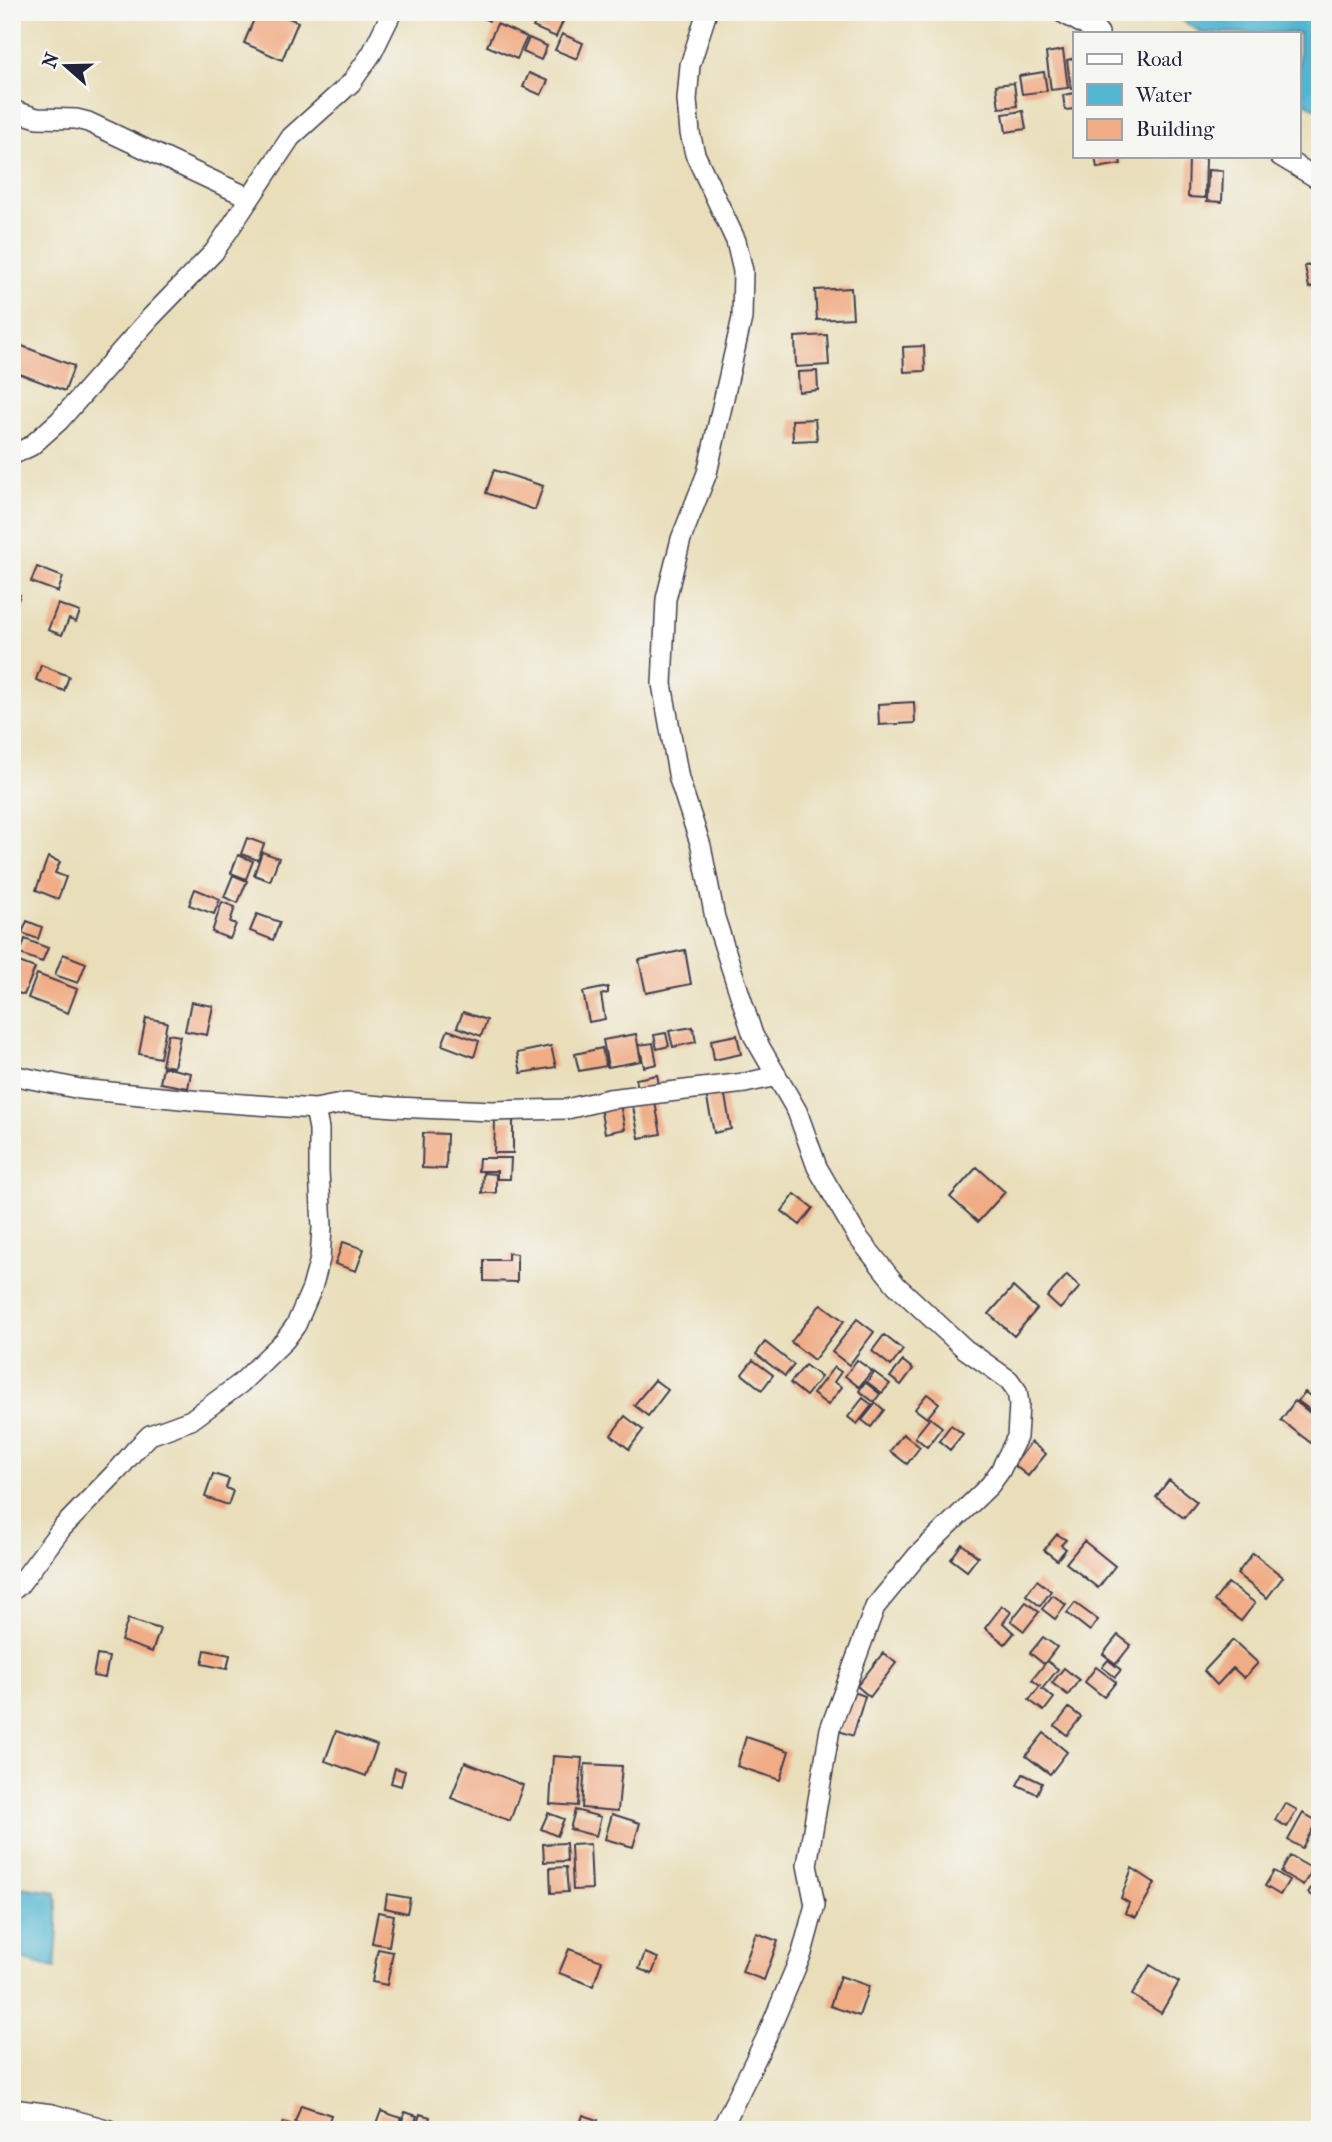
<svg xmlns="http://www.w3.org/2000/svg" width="1332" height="2142" font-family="'IM FELL French Canon',serif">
<rect width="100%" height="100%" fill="#f6f6f2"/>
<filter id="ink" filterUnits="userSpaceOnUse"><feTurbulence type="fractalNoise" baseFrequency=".0143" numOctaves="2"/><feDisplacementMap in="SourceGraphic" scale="14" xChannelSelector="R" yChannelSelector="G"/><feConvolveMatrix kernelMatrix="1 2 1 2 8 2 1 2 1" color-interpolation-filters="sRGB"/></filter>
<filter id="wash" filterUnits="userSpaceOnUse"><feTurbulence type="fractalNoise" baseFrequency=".00686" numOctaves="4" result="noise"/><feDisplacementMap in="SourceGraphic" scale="28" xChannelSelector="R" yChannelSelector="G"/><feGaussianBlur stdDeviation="1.57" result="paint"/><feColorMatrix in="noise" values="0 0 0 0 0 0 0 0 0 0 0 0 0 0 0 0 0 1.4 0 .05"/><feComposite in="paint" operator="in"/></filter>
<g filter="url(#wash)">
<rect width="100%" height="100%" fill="#e9deb9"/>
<!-- water -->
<path fill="#53b6d1" stroke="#3a6c86" stroke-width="2" d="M1170 12H1320V112L1299 98V33H1202Z
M12 1886 56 1892 58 1930 55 1968 12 1957Z"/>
<g id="blocks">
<!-- building -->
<path fill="#f0ac85" d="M257 12H275L298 22 282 60 244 43Z
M470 12H493L489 21Z
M539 12H554L565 17 556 37 533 27Z
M497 24 527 37 517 59 487 46Z
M562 34 583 43 577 59 555 50Z
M529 38 547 46 541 60 523 52Z
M1063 50 1068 88 1051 90 1046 53Z
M1075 58V89H1071L1067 60Z
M1044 72 1047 91 1022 94 1019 76Z
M529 73 548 81 541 95 523 87Z
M1014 83 1017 106 999 108 996 85Z
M1075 93V109L1065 110 1063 95Z
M1023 111 1026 129 1006 132 1003 114Z
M1095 156H1119L1121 164 1097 168Z
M1189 158H1206L1205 198 1188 197Z
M1208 170 1223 171 1222 202 1207 201Z
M1320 262V285L1309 288 1305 266Z
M851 288 853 318 817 320 815 290Z
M827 335 829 365 796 367 795 337Z
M17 344 74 366 65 391 12 371V356Z
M924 346 925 371 904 372 903 347Z
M817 371 818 390 799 392 798 372Z
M815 419 817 440 793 441 792 420Z
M494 470 543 486 535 510 486 493Z
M37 567 63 577 58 592 31 582Z
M12 593 20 595 14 611 12 610Z
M58 604 80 612 76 622 69 619 62 635 48 630Z
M41 665 69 676 64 691 36 680Z
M914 702 915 723 879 725 878 704Z
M247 838 264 844 258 860 241 854Z
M262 852 279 858 270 881 254 875Z
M238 855 253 861 246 879 231 873Z
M48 857 60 862 55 873 66 877 58 899 36 890Z
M233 875 247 881 238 903 224 897Z
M195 889 220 899 214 914 189 905Z
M222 902 235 907 230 922 236 924 230 939 212 932Z
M257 914 280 922 273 940 250 931Z
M27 921 42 927 38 939 22 933Z
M25 939 48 948 42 962 20 954Z
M685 950 691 984 646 993 639 960Z
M63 954 86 963 78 983 55 975Z
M19 962 35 968 24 995 12 991V980Z
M37 974 77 989 68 1013 28 998Z
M608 987V993L601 995 605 1019 589 1022 583 992Z
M191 1002 213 1006 207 1035 185 1031Z
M463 1012 487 1020 481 1036 457 1027Z
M146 1018 167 1022 160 1058 139 1054Z
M693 1027 696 1042 673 1047 669 1031Z
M448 1030 479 1041 474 1057 442 1045Z
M666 1033 669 1046 657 1049 654 1035Z
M168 1034 180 1036 174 1067 162 1065Z
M636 1034 641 1061 608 1067 603 1040Z
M737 1035 741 1054 714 1060 711 1040Z
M653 1043 657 1064 644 1067 639 1045Z
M551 1046 556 1067 521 1073 517 1053Z
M602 1048 606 1066 579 1071 575 1054Z
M163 1067 191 1073 188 1088 160 1083Z
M657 1075 660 1088 639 1093 636 1079Z
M724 1090 731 1129 714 1133 706 1094Z
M654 1097 661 1134 639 1138 632 1101Z
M620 1104 625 1129 605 1133 600 1108Z
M495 1120H513V1153H494Z
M423 1133 447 1134 446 1169 422 1168Z
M479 1158H511L510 1179H497V1171H478Z
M977 1167 1005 1192 978 1222 950 1197Z
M483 1173 496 1174V1193H482Z
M795 1194 813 1208 800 1225 782 1211Z
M343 1242 364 1249 356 1271 335 1264Z
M508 1253 517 1254V1282L484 1281V1260H508Z
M1067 1275 1080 1287 1060 1309 1047 1297Z
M1013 1287 1037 1309 1014 1336 989 1314Z
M821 1304 844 1321 814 1360 791 1342Z
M857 1319 874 1332 849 1365 832 1352Z
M884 1335 903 1350 891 1366 872 1351Z
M765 1342 794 1365 785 1376 756 1354Z
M753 1360 773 1375 762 1390 742 1374Z
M857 1360 872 1371 859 1387 845 1376Z
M903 1361 913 1369 901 1385 890 1377Z
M805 1365 821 1377 806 1396 790 1383Z
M834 1367 841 1372 834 1382 842 1387 828 1405 813 1394Z
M874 1372 890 1384 882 1393 867 1382Z
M655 1380 668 1390 648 1416 634 1405Z
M865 1382 880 1394 874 1402 859 1391Z
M1305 1392 1320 1404V1411L1317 1415 1298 1401Z
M927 1394 939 1403 927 1418 915 1409Z
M863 1398 872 1405 857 1424 848 1417Z
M1295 1401 1318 1419 1311 1428 1318 1434 1311 1443 1281 1420Z
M876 1403 884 1410 871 1427 862 1420Z
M625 1416 643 1430 629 1449 611 1435Z
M930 1418 942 1427 927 1447 915 1437Z
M951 1425 963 1434 950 1450 939 1441Z
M903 1434 920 1447 907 1464 890 1451Z
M1031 1442 1046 1454 1028 1476 1014 1465Z
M213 1474 229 1479 226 1488 233 1491 228 1505 205 1497Z
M1169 1480 1197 1502 1184 1518 1156 1497Z
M1057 1534 1066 1540 1061 1545 1066 1549 1057 1560 1044 1550Z
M1084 1541 1115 1566 1098 1588 1066 1563Z
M962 1544 978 1557 967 1571 951 1559Z
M1253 1553 1283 1577 1267 1598 1237 1574Z
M1037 1580 1051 1591 1040 1606 1026 1595Z
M1228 1583 1255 1603 1241 1621 1214 1601Z
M1053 1595 1066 1605 1055 1619 1042 1609Z
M1026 1602 1039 1612 1024 1631 1011 1621Z
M1075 1603 1098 1620 1090 1631 1067 1613Z
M1002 1606 1011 1612 1003 1623 1014 1633 1005 1644 985 1628Z
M128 1619 160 1629 152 1652 121 1641Z
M1118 1635 1131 1645 1116 1664 1103 1654Z
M1043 1637 1057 1647 1044 1664 1030 1653Z
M1233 1640 1258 1663 1244 1678 1233 1668 1217 1685 1204 1671Z
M205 1650 230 1655 227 1669 202 1664Z
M883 1653 896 1663 870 1697 857 1686Z
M97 1655 109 1657 105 1678 93 1676Z
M1108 1660 1121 1670 1115 1677 1102 1667Z
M1047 1661 1058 1669 1042 1689 1054 1698 1044 1711 1029 1700 1040 1686 1032 1680Z
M1096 1667 1116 1682 1104 1697 1085 1682Z
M1064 1668 1079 1680 1068 1695 1052 1683Z
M854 1692 865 1696 853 1736 839 1731Z
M1069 1708 1081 1717 1067 1735 1055 1726Z
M336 1731 377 1745 366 1776 325 1761Z
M1044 1733 1067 1752 1050 1774 1026 1756Z
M746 1737 789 1751 780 1780 737 1766Z
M553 1756 582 1758 578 1806 550 1804Z
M465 1762 523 1785 510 1821 451 1798Z
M585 1764 622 1766 618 1811 582 1808Z
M395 1768 405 1771 401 1786 391 1783Z
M1023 1774 1042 1783 1037 1794 1017 1785Z
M1285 1803 1297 1810 1287 1827 1275 1820Z
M575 1810 601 1817 596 1836 570 1829Z
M548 1813 564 1819 557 1836 541 1829Z
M1303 1813 1317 1821 1302 1848 1288 1840Z
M612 1814 640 1823 633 1847 605 1839Z
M566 1843 567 1861 544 1862 543 1844Z
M590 1844 592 1889 573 1890 571 1845Z
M1290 1856 1313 1869 1303 1885 1281 1872Z
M566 1867 568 1892 551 1893 550 1868Z
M1132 1868 1155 1883 1136 1917 1125 1913 1129 1903 1121 1898Z
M1274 1871 1289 1880 1280 1895 1265 1886Z
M1320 1874V1900L1308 1893Z
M387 1894 410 1898 407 1913 385 1908Z
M378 1912 394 1915 389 1946 372 1943Z
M756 1933 778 1941 764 1980 742 1972Z
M378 1949 393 1952 387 1985 372 1982Z
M569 1949 602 1961 593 1986 559 1973Z
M645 1953 658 1958 652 1974 639 1969Z
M1150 1965 1179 1982 1161 2013 1132 1995Z
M840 1976 869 1986 859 2016 830 2006Z
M301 2105 331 2115 326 2130H318L295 2122Z
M381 2111 401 2118 397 2130H374Z
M405 2112 417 2116 412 2130H399Z
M420 2114 430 2117 426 2130H415Z
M583 2115 598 2120 595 2130H578Z
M284 2122 304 2129V2130H281Z"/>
</g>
</g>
<g filter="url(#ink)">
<use href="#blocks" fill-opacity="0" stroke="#403e4e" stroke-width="2"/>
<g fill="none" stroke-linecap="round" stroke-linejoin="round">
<!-- minor casing -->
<g stroke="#403e4e" stroke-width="22">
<path id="minor" d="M707 12 690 65 687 100 690 133 695 154 736 241 743 271 742 318 707 473 681 539 666 599 662 684 679 779 701 846 715 918 753 1035 797 1111 817 1167 857 1236 896 1285 965 1349 1009 1380 1017 1391 1019 1404 1017 1437 1000 1471 990 1485 917 1556 875 1607 830 1729 807 1865 815 1905 802 1953 767 2036 721 2130
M1061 12 1099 33
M12 110 37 118 76 119 88 122 250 198
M1280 156 1320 180
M12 455 31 446 59 421 151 317 214 252 291 137 351 83 372 53 392 12
M12 1075 80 1089 201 1101 315 1109
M12 1591 20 1584 62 1528 119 1469 135 1450 150 1435 191 1420 241 1383 285 1340 296 1325 312 1288 320 1259 322 1227 319 1171V1129L315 1109 346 1103 394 1107 492 1111 567 1109 609 1099 745 1083 777 1076
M12 2109 52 2114 110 2130"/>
</g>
<!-- minor -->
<use href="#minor" stroke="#fff" stroke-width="19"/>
</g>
</g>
<!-- margin -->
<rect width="1332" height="2142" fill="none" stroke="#f6f6f2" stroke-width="42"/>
<!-- legend -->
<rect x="1073" y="32" width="228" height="126" fill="#f6f6f2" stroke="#a1a1a9" stroke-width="2"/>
<rect x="1087" y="54" width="35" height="10" fill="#ffffff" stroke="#a1a1a9" stroke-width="2"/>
<text x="1136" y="66" font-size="21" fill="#22223b">Road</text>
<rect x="1087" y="84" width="35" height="21" fill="#53b6d1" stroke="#a1a1a9" stroke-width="2"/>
<text x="1136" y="102" font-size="21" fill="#22223b">Water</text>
<rect x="1087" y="119" width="35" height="21" fill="#f0ac85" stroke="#a1a1a9" stroke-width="2"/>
<text x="1136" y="136" font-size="21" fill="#22223b">Building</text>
<!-- north arrow -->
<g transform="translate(66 66) rotate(290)" stroke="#f6f6f2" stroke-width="5" paint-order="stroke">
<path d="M0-5L12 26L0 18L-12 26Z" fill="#22223b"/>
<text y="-10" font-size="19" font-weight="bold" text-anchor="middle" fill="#22223b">N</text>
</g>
</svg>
